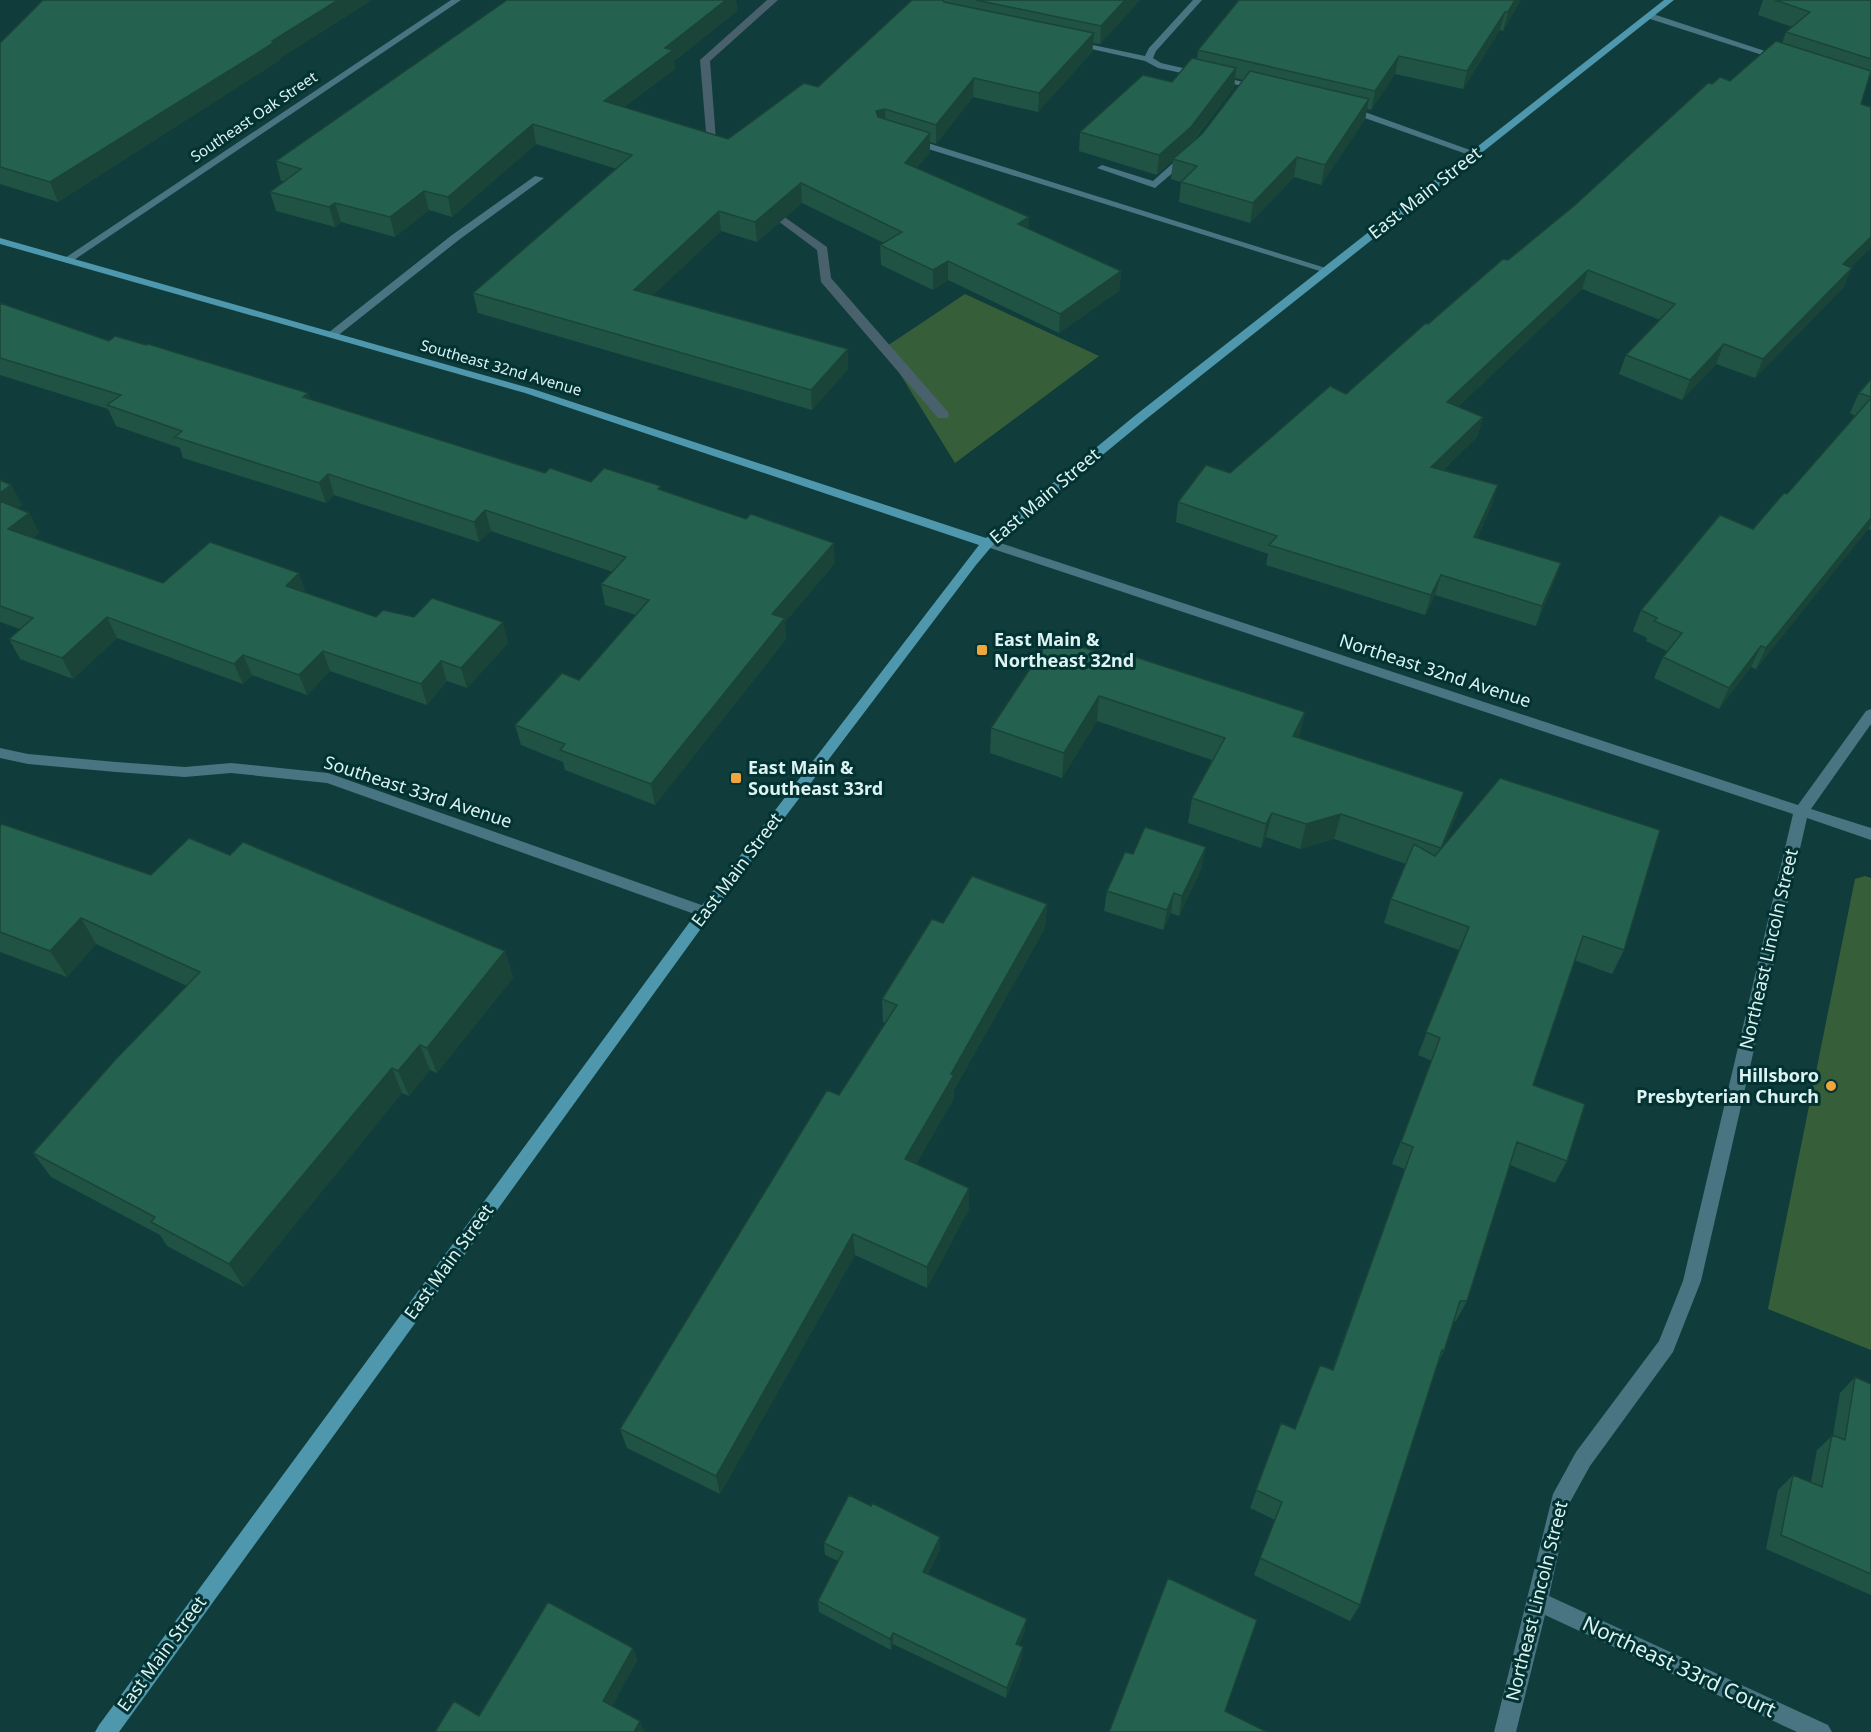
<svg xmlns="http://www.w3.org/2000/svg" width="1871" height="1732" font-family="'Noto Sans',sans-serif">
<rect width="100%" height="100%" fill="#103c3c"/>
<!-- green -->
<path fill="#365f39" d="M965 294 1099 356 955 463 884 348Z
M1865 876 1871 878V1350L1768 1309 1855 879Z"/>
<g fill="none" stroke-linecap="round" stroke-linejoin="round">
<!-- stream -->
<path fill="#49616d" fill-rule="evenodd" d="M767 0H778L710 61 717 154 716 156H708L700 60Z
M766 204 827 247 831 278 948 412 949 415 948 418H938L821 282 817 250 762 209 760 207Z"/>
<!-- lane -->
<path fill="#497481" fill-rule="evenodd" d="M909 139H915L1332 270 1331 272H1323L909 143Z
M1182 155 1191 157 1155 188 1097 168 1102 165 1153 181Z
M535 176 544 178 460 239 336 337H328V333L452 235Z"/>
<!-- street -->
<path fill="#497481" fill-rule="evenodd" d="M451 0H461L71 262 67 263 62 260Z
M1193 0H1202L1156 51 1153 58 1161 63 1261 86V90L1158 68 1145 61 1069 44 1074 41 1145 56 1149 48Z
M1647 14H1653L1786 58 1778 60 1647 18Z
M1345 107H1351L1481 154 1472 156 1345 111Z
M988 539 1798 805 1866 711 1871 709V724L1811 809 1871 828V840L1807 818 1701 1281 1673 1352 1590 1466 1569 1504 1549 1596 1828 1725 1832 1732H1797L1545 1615 1516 1732H1494L1553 1494 1576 1452 1659 1341 1683 1281 1793 814 984 546 982 543Z
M0 748 28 754 116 762 185 767 231 763 328 773 710 908 713 912 710 916H700L327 783 231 773 185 777 116 772 28 764 0 758Z"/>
<!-- secondary -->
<path fill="#4e97ac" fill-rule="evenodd" d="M1664 0H1674L1145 420 992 546 976 565 710 916 119 1732H95L99 1725 700 908 979 545 525 393 0 244V238L533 389 986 538 1137 414Z"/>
</g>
<!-- wall -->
<path fill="#205344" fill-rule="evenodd" d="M43 0H372L280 58V60L58 202 0 184V43Z
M507 0H736L737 11 674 61 675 69 624 107 728 139 818 87 912 0H1140L1100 44 1093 43 1092 52 1038 112 973 97 936 144 930 142V152L917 168 1029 217 1028 229 1121 271 1119 291 1059 333 948 280 933 290 881 265 880 245 884 243 802 203 757 242 721 231 653 295 848 369 812 410 478 313 473 293 617 169 536 144 452 217 429 210 395 237 341 222 335 227 276 211 270 192 284 181H281L276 161Z
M1521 0 1503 31 1500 30 1463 89 1395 74 1371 110 1367 109 1365 119 1321 185 1294 177 1250 223 1179 202 1181 182 1171 179 1173 160 1157 175 1079 151 1080 132 1172 82 1197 59 1198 50ZM1235 78 1243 80 1202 134 1190 145 1234 88Z
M1763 0H1871V73L1861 104 1871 248 1851 267 1844 287 1755 378 1716 364 1682 400 1619 374 1626 355 1660 320 1582 289 1458 407 1483 417 1477 437 1443 470 1492 505 1477 538 1561 563 1554 582 1536 626 1435 595 1425 615 1266 565 1268 554 1176 522 1178 502 1230 473 1346 394 1428 324 1508 260 1575 205 1712 84 1730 81 1782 43 1786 32 1792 27 1758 15Z
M0 303 109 341 308 393 311 400 545 473 591 482 662 490 835 563 785 622 786 639 655 805 565 770 563 762 521 745 515 725 579 680 636 615 605 605 601 584 613 572 491 531 479 542 334 495 326 503 183 458 180 448 116 426 108 409 0 375Z
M1871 379V530L1868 529 1756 669 1751 667 1719 709 1654 678 1663 657 1667 651 1646 641 1647 638 1633 631 1641 610 1753 529 1787 494 1855 416 1850 413 1859 393Z
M0 480 11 485 22 505 18 508 29 513 39 533 33 538 163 583 306 593 376 617 508 643 467 688 447 681 427 705 330 671 307 695 252 675 243 684 117 638 73 679 20 659 9 639 20 629 0 622Z
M1119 659 1305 712 1299 738 1464 792 1456 817 1443 846 1624 950 1612 974 1574 960 1533 1085 1567 1161 1555 1183 1510 1165 1467 1301 1456 1321H1454L1444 1351 1437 1365 1360 1605 1350 1621 1254 1575 1275 1520 1250 1508 1281 1423 1295 1429 1332 1370 1405 1169 1392 1164 1432 1061 1418 1055 1459 950 1384 923 1391 899 1406 864 1334 839 1300 849 1266 837 1261 848 1188 823 1192 798 1212 760 1097 721 1062 778 990 753 991 728Z
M0 826 151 875 230 855 505 951 513 978 437 1073 430 1070 409 1096 402 1093 244 1287 167 1246 160 1235 51 1177 33 1153 187 986 96 944 67 977 0 952Z
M1133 854 1202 867 1179 916 1171 913 1163 930 1104 911 1107 891Z
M1047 904 1045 928 954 1090V1098L916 1164 969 1188V1209L927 1288 855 1255 720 1494 627 1448 620 1429 839 1095 885 1023 883 1022 882 999 943 923Z
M1855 1377 1871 1384V1595L1766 1549 1778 1490 1793 1475 1811 1482 1817 1450 1833 1435 1840 1393Z
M824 1543 940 1549 928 1574 1025 1630 1019 1645 1022 1658 1006 1698 893 1644 891 1650 819 1612 818 1601 838 1561 825 1555Z"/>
<!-- shaded-wall -->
<path fill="#1a4437" d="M338 0H372L280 58V60L58 202 50 182 272 41Z
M726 0H736L737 11 674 61 675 69 606 120 604 101 665 48Z
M1125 0H1140L1100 44 1101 26Z
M1515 0H1521L1503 31 1508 12Z
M1505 12 1500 30 1463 89 1467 71Z
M1094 33 1092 52 1038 112 1039 93Z
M1399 56 1395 74 1371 110 1375 91Z
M1236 68 1234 88 1188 146 1157 175 1159 155Z
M974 78 973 97 936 144V125Z
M1369 99 1365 119 1321 185 1325 165Z
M885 109 886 128 877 130 876 111Z
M533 124 536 144 452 217 448 197Z
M930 133V152L906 182 905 163Z
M1297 157 1294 177 1250 223 1253 203Z
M801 183 802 203 757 242 755 222Z
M424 191 429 210 395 237 390 217Z
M335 203 341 222 335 227 329 207Z
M719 211 721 231 637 310 634 290Z
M1029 217 1028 236 1018 224Z
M1871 237V248L1834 283 1843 264Z
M948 261V280L933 290V270Z
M1852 268 1844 287 1755 378 1763 359Z
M1588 270 1582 289 1442 422 1447 402Z
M1121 271 1119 291 1059 333 1060 314Z
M1724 344 1716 364 1682 400 1690 380Z
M848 349V369L812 410 811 390Z
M308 393 315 413 303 397Z
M1483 417 1477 437 1425 486 1431 467Z
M328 474 334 495 326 503 319 483Z
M11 485 22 505 3 519 0 513V493Z
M1498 485 1492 505 1469 557 1474 537Z
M485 510 491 531 479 542 474 522Z
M29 513 39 533 18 550 8 529Z
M1871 518V524L1868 529 1756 669 1766 648Z
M834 543 835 563 785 622 786 639 655 805 651 784 772 614Z
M1561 563 1554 582 1536 626 1542 606Z
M299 573 306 594 286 586Z
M1441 575 1435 595 1425 615 1431 595Z
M107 617 117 638 73 679 62 658Z
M503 622 508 643 467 688 461 668Z
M1761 646 1751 667 1719 709 1729 688Z
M323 651 330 671 307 695 299 675Z
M243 655 252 675 243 684 234 664Z
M441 661 447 681 427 705 421 684Z
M1099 696 1097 721 1062 778 1064 753Z
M1305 712 1299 738 1293 736Z
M1464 792 1456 817 1432 873 1441 848Z
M1272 813 1266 837 1261 848 1266 824Z
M1341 814 1334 839 1300 849 1306 824Z
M1206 847 1202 867 1179 916 1182 896Z
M1174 893 1171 913 1163 930 1167 910Z
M1047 904 1045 928 954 1090V1098L906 1181 905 1159 951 1074Z
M81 918 96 944 67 977 50 951Z
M505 951 513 978 437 1073 427 1048Z
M420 1045 430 1070 409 1096 398 1071Z
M392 1068 402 1093 244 1287 229 1264Z
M969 1188V1209L927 1288V1267Z
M853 1234 855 1255 720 1494 716 1476Z
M940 1537V1549L924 1583 923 1572Z
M1027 1619 1025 1630 1015 1655 1016 1644Z
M893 1633V1644L891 1650 890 1639Z
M1023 1647 1022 1658 1006 1698 1007 1688Z
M633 1648 638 1660 609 1712 603 1701Z
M640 1721 645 1732H634Z"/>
<!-- building -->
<path fill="#25614f" stroke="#1a4437" stroke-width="1.5" d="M43 0H338L272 41 275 42 50 182 0 167V43Z
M507 0H726L665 48 673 50 604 101 728 139 804 83 818 87 912 0H943L944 2 1094 33 1039 93 974 78 936 125 885 109 876 111 878 117 930 133 905 163 1029 217 1018 224 1121 271 1060 314 948 261 933 270 880 245 902 232 801 183 755 222 719 211 634 290 848 349 811 390 473 293 632 155 533 124 448 197 424 191 390 217 335 203 329 207 270 192 301 169 276 161Z
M976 0H1125L1101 26Z
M1239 0H1515L1508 12H1505L1467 71 1399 56 1375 91 1198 50Z
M1775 0H1871V59L1786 32 1810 12Z
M1776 41 1871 71 1861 104 1871 107V237L1843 264 1852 268 1763 359 1724 344 1690 380 1626 355 1675 304 1588 270 1447 402 1483 417 1431 467 1498 485 1474 537 1561 563 1542 606 1441 575 1431 595 1269 545 1277 536 1178 502 1206 465 1230 473 1330 386 1346 394 1426 323 1428 324 1503 259 1508 260 1575 205 1708 83 1712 84 1720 77 1730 81Z
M1192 58 1236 68 1191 127 1159 155 1080 132 1143 75 1172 82Z
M1250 71 1369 99 1325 165 1297 157 1253 203 1181 182 1197 166 1173 159 1202 134Z
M0 303 109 341 115 336 146 345 148 344 308 393 303 397 545 473 550 468 591 482 604 468 661 486 658 489 746 519 751 514 834 543 772 614 785 618 651 784 560 750 565 744 515 725 562 673 579 680 649 600 601 584 626 557 485 510 474 522 328 474 319 483 175 437 182 431 107 405 121 395 0 358Z
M1871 379V397L1859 393Z
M1871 398V518L1766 648 1761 646 1729 688 1663 657 1682 633 1654 621 1657 618 1641 610 1720 515 1753 529 1784 493 1787 494Z
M0 480 11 485 0 493Z
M0 501 29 513 8 529 163 583 210 542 299 573 286 586 376 617 383 610 414 617 432 598 503 622 461 668 441 661 421 684 323 651 299 675 243 655 234 664 107 617 62 658 9 639 33 618 0 606Z
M1051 637 1119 659 1123 653 1305 712 1293 736 1464 792 1441 848 1341 814 1306 824 1272 813 1266 824 1192 798 1225 738 1099 696 1064 753 991 728Z
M1500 778 1660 830 1624 950 1583 936 1533 1085 1585 1104 1567 1161 1517 1142 1467 1301H1460L1444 1351 1442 1350 1360 1605 1260 1558 1282 1502 1256 1490 1281 1423 1295 1429 1320 1365 1333 1370 1413 1147 1401 1142 1440 1038 1426 1032 1469 927 1391 899 1414 844 1435 856Z
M2 824 151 875 189 838 230 855 243 842 505 951 427 1048 420 1045 398 1071 392 1068 229 1264 151 1222 155 1217 33 1153 115 1060 200 972 81 918 50 951 0 932V826Z
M1145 827 1206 847 1182 896 1174 893 1167 910 1107 891 1125 852 1133 854Z
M972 876 1047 904 951 1074 954 1075 905 1159 969 1188 927 1267 853 1234 716 1476 620 1429 827 1090 839 1095 897 1005 882 999 932 919 943 923Z
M1855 1377 1871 1384V1574L1781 1535 1793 1475 1822 1487 1832 1435 1845 1440Z
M849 1495 871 1506 872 1503 940 1537 923 1572 1027 1619 1016 1644 1023 1647 1007 1688 893 1633 890 1639 818 1601 843 1552 824 1543Z
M1168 1578 1257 1620 1225 1711 1267 1732H1109Z
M548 1602 633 1648 603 1701 640 1721 634 1732H435L454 1701 479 1716Z"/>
<!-- markers -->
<g fill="#efa73d" stroke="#033232" stroke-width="2">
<rect x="976" y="644" width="12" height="12" rx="3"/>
<rect x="730" y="772" width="12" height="12" rx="3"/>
<circle cx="1831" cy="1086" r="6"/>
</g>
<g text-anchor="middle" stroke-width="6" stroke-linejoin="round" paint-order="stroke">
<!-- far-street labels -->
<g font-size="15" fill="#ddf3f2" stroke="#033232">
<text transform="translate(254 117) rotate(-34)" y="5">Southeast Oak Street</text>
<text transform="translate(501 368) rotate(16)" y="5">Southeast 32nd Avenue</text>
</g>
<!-- street labels -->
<g font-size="18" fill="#ddf3f2" stroke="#033232">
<text transform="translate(1425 193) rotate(-38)" y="6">East Main Street</text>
<text transform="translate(1045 496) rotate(-40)" y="6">East Main Street</text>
<text transform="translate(1435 671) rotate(18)" y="6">Northeast 32nd Avenue</text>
<text transform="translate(418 792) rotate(18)" y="6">Southeast 33rd Avenue</text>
<text transform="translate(737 870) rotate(-53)" y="6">East Main Street</text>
<text transform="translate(1769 949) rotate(-77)" y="6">Northeast Lincoln Street</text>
<text transform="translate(449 1262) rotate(-54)" y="6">East Main Street</text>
<text transform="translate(1537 1601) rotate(-76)" y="6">Northeast Lincoln Street</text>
<text transform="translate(162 1654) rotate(-54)" y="6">East Main Street</text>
</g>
<!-- poi labels -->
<g font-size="18" font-weight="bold" fill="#ddf3f2" stroke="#033232" text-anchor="start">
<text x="994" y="646">East Main &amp;<tspan x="994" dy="21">Northeast 32nd</tspan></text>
<text x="748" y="774">East Main &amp;<tspan x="748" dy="21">Southeast 33rd</tspan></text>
<text x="1819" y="1082" text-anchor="end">Hillsboro<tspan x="1819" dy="21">Presbyterian Church</tspan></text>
</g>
<!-- near-street labels -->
<g font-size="21" fill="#ddf3f2" stroke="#033232">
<text transform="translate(1679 1667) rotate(25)" y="7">Northeast 33rd Court</text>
</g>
</g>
</svg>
